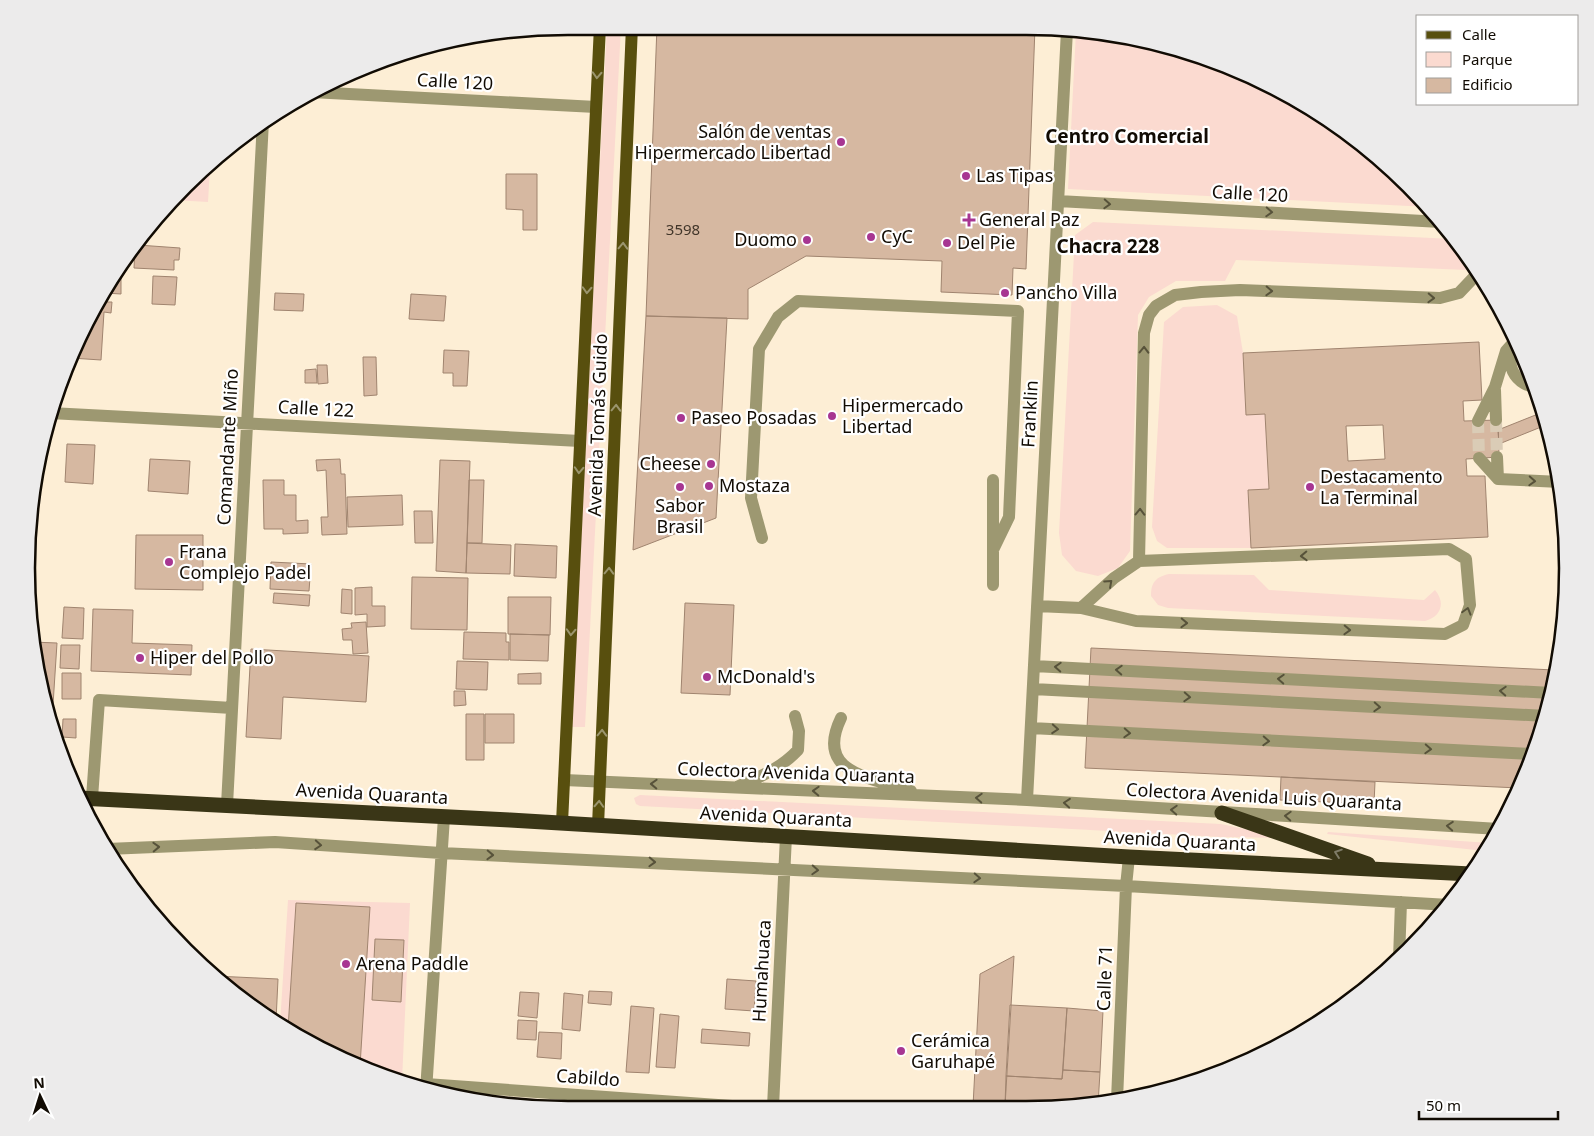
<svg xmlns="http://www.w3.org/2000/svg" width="1594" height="1136" font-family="'Noto Sans',sans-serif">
<rect width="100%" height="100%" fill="#fdeed5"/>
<!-- green -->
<path fill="#fbdad0" d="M607 26H621L585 727H571Z
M1076 31 1132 37 1233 67 1297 99 1383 161 1429 207 1068 189Z
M210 167 208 202 173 200Z
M1093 222 1453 239 1471 264 1466 270 1236 260 1225 281H1176L1149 297 1138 315 1130 551 1118 568 1098 576 1076 571 1062 555 1059 533 1075 235Z
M1217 305 1237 316 1243 353 1246 414H1265L1269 489 1248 490 1251 548H1167L1157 541 1152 527 1164 322 1183 307Z
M1169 574 1254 575 1269 590 1424 600 1435 590C1446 603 1441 617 1425 621L1168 608 1158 605 1151 596C1151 582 1156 577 1169 574Z
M640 795 1221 824 1286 838 1221 837 640 806 636 804 634 798Z
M1328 832 1490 843 1485 851 1327 834Z
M288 900 410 903 402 1081 329 1054 280 1024Z"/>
<!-- building -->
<path fill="#d6b8a1" stroke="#a0846f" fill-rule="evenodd" d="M580 26V30L555 28 568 26Z
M657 26 1035 27 1026 269 1013 268 1012 295 941 292 942 261 806 256 748 289V319L646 316Z
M506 174H537V230H523V210L506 209Z
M138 245 180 248 179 260H174V270L134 268 135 249Z
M121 270V294L105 293Z
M153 276 177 277 175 305 152 304Z
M275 293 304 294 303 311 274 310Z
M411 294 446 296 444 321 409 319Z
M100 302H112L111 313 104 312 101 360 71 358 82 329Z
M646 316 727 318 716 518 633 550Z
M1479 342 1482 400 1463 401 1464 421 1498 420 1499 457 1466 459 1467 476H1485L1488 537 1251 548 1248 490 1269 489 1265 414 1246 415 1243 353ZM1383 425 1385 459 1348 461 1346 426Z
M444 350 469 351 467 386H453V373H443Z
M363 357H376L377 395 364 396Z
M317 365H327L328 383 318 384Z
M316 369 317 383H305V370Z
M1543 412 1546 425 1499 444 1498 430Z
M67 444 95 445 93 484 65 482Z
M150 459 190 461 188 494 148 491Z
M340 459 341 474H345L347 534 322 535 321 517H328L326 470 317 471 316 460Z
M440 460 470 461 466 573 436 571Z
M263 480H284V495H296V521L308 520V533L283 534V529H264Z
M469 480H484L482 543H467Z
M402 495 403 525 348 527 347 497Z
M414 511H432L433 543H415Z
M136 535H203V590L135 589Z
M467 543 511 545 510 574 466 573Z
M515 544 557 546 556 578 514 576Z
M271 562 311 564 309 591 270 589Z
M412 577 468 578 467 630 411 629Z
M372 587V606H385V626L367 627V614L355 615V588Z
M342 589 352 590V614L341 613Z
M274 593 310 595 309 606 273 603Z
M508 597H551L550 635 508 634Z
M685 603 734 605 730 695 681 693Z
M64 607 84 608 83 639 62 638Z
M93 609 133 610 132 643 192 645 191 675 91 671Z
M366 622 368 653 353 654 352 640H343L342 629 352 628 351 623Z
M464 632 506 633V642H509V660L463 659Z
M510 634 549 635 548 661 510 660Z
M32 642 57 643 53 705H49Z
M61 645H80L79 669 60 668Z
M1091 648 1554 670 1553 684 1549 708 1519 788 1085 768Z
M251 649 369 656 366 702 283 697 281 739 246 737Z
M457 661 488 662 487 690 456 689Z
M62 673H81V699H62Z
M541 673V684H518V674Z
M454 691H465L466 705 454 706Z
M466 714H484V760H466Z
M485 714H514V743H485Z
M63 719H76V738L62 737Z
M1281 777 1375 782 1374 804 1280 800Z
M296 903 370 907 360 1066 329 1054 288 1029Z
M375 939 404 940 401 1002 372 1000Z
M1014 956 1005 1106H973L980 974Z
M215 976 278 979 276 1021 238 998Z
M727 979 756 981 754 1011 725 1009Z
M589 991 612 992 611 1005 588 1003Z
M520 992 539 993 537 1018 518 1016Z
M564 993 583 995 580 1031 562 1029Z
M1010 1005 1067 1008 1062 1079 1006 1076Z
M631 1006 654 1008 649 1073 626 1072Z
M1067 1008 1103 1011 1100 1072 1063 1070Z
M660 1014 679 1016 675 1068 656 1067Z
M518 1020 537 1021 536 1040 517 1039Z
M702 1029 750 1033 749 1046 701 1043Z
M539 1032 562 1033 561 1059 537 1057Z
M1063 1070 1100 1072 1098 1105 1005 1106 1006 1076 1062 1079Z"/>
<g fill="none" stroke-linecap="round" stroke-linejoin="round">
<!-- minor-tunnel -->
<path stroke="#daccb6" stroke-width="12" stroke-dasharray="12 6" stroke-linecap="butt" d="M1496 420 1497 457
M1478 421 1479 458"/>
<!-- minor -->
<path stroke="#9d9871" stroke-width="12" d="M311 92 596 107
M1058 201 1441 222
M1511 350C1507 370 1517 384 1537 388
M1495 390 1496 420
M50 413 580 441
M1478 421 1495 387 1506 351 1514 342
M1497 457 1498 479
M1479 458 1498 479 1560 482
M993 480V585
M762 538 751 498 759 349 778 317 798 301 1018 311 1009 517 993 550
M1139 561 1144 333 1149 315 1156 306 1175 295 1201 292 1240 290 1440 298 1459 293 1478 273
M1037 606 1081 608 1136 621 1445 634 1463 625 1470 605 1466 559 1449 549 1139 561 1114 578 1081 608
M1034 666 1552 693
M1033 689 1546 716
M841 718C814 774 871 777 911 791
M1031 728 1532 754
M564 780 1027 800 1499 829
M739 786C762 776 781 768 798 750L799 731 795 716
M92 798 99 700 232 708
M1027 800 1067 30
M227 805 263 121
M107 849 275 842 441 853 1126 886 1449 905
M1399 959 1401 902
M426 1084 746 1107
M426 1091 444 817
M1117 1100 1126 886 1129 857
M773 1107 786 836"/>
<!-- major -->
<path stroke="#584f0e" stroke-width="12" d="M562 823 600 26
M598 826 632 26"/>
<!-- highway -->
<path stroke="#3a3617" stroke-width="15" d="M79 798 510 820 1129 857 1471 874
M1222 813 1368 864"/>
</g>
<!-- one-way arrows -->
<defs><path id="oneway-chevron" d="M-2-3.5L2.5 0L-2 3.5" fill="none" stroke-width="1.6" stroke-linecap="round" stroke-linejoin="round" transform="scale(1.25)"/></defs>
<g stroke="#9b956e">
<use href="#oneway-chevron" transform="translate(597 75) rotate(93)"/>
<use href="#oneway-chevron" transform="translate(623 246) rotate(-88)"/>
<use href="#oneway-chevron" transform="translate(587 290) rotate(93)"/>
<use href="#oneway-chevron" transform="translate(616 408) rotate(-88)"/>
<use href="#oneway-chevron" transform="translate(579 470) rotate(93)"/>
<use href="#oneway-chevron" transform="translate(609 571) rotate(-88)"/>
<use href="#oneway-chevron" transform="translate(571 632) rotate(93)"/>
<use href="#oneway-chevron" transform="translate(602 733) rotate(-88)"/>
<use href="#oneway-chevron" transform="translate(599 804) rotate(-87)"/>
</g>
<g stroke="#57523a">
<use href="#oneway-chevron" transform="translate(1107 204) rotate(3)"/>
<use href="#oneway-chevron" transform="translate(1269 212) rotate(3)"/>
<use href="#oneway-chevron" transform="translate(1269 291) rotate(2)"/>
<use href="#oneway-chevron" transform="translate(1431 298) rotate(2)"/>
<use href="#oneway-chevron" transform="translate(1144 350) rotate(-89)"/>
<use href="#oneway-chevron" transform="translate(1532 481) rotate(3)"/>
<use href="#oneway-chevron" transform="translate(1140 512) rotate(-89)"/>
<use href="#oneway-chevron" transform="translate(1304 556) rotate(178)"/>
<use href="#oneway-chevron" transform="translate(1109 583) rotate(-42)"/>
<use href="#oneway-chevron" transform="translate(1467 611) rotate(-74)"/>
<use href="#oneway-chevron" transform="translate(1184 623) rotate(2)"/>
<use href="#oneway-chevron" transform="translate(1347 630) rotate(2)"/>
<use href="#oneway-chevron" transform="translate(1058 667) rotate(-177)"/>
<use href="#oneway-chevron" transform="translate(1119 670) rotate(-177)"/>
<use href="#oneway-chevron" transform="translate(1281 679) rotate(-177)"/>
<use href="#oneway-chevron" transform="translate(1503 691) rotate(-177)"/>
<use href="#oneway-chevron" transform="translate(1187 697) rotate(3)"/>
<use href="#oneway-chevron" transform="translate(1377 707) rotate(3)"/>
<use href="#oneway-chevron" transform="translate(1055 729) rotate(4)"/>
<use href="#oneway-chevron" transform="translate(1127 733) rotate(3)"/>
<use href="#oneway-chevron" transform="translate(1266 741) rotate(3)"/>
<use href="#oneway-chevron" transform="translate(1428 749) rotate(3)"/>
<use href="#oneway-chevron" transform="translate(654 784) rotate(-178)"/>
<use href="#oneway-chevron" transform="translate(816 791) rotate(-178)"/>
<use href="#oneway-chevron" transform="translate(979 798) rotate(-177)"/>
<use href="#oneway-chevron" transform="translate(1067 803) rotate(-175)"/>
<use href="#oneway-chevron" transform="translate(1174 810) rotate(-177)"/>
<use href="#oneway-chevron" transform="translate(1288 816) rotate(-177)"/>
<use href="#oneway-chevron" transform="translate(1450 826) rotate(-176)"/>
<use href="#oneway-chevron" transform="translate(318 845) rotate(4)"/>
<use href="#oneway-chevron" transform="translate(156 847) rotate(-2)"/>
<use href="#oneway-chevron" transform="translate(490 855) rotate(2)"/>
<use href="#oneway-chevron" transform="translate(652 862) rotate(2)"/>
<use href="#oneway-chevron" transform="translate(815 870) rotate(3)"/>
<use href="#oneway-chevron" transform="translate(977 878) rotate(3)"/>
</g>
<use stroke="#7f7c68" href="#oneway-chevron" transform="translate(1338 853) rotate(-161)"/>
<!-- markers -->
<g fill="#a73692" stroke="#fff" stroke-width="2">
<circle cx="841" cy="142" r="5"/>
<circle cx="966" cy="176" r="5"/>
<path d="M966.5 212.5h5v5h5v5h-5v5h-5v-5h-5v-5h5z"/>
<circle cx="871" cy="237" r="5"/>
<circle cx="807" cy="240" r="5"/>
<circle cx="947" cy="243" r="5"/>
<circle cx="1005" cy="293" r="5"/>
<circle cx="832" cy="416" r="5"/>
<circle cx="681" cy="418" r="5"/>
<circle cx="711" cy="464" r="5"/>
<circle cx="709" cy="486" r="5"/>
<circle cx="680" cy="487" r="5"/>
<circle cx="1310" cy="487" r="5"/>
<circle cx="169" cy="562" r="5"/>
<circle cx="140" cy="658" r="5"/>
<circle cx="707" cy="677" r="5"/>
<circle cx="346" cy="964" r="5"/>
<circle cx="901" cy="1051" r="5"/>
</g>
<g text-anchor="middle" stroke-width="4.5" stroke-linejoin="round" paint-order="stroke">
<!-- number labels -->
<g font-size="15" fill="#42362a">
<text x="683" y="235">3598</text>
</g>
<!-- street labels -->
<g font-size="18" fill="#110b03" stroke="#fff">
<text transform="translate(455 82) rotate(3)" y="6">Calle 120</text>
<text transform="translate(1250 194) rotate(3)" y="6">Calle 120</text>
<text transform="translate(316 409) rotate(3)" y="6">Calle 122</text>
<text transform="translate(1030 414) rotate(-87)" y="6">Franklin</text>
<text transform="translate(598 425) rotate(-88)" y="6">Avenida Tomás Guido</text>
<text transform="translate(228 447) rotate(-87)" y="6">Comandante Miño</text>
<text transform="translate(796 773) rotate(2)" y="6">Colectora Avenida Quaranta</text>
<text transform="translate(372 794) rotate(3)" y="6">Avenida Quaranta</text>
<text transform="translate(1264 797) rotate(3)" y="6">Colectora Avenida Luis Quaranta</text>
<text transform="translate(776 817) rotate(3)" y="6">Avenida Quaranta</text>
<text transform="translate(1180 841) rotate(3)" y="6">Avenida Quaranta</text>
<text transform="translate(762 971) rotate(-87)" y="6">Humahuaca</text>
<text transform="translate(1105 978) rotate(-88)" y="6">Calle 71</text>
<text transform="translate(588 1078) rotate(4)" y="6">Cabildo</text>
</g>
<!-- poi labels -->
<g font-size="18" fill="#110b03" stroke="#fff" text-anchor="start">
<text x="831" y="138" text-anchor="end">Salón de ventas<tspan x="831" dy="21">Hipermercado Libertad</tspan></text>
<text x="976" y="182">Las Tipas</text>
<text x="979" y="226">General Paz</text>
<text x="881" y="243">CyC</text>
<text x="797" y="246" text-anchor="end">Duomo</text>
<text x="957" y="249">Del Pie</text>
<text x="1015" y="299">Pancho Villa</text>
<text x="842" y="412">Hipermercado<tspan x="842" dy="21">Libertad</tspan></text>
<text x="691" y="424">Paseo Posadas</text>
<text x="701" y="470" text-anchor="end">Cheese</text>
<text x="1320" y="483">Destacamento<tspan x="1320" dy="21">La Terminal</tspan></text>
<text x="719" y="492">Mostaza</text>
<text x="680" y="512" text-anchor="middle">Sabor<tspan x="680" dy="21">Brasil</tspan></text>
<text x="179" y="558">Frana<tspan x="179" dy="21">Complejo Padel</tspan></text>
<text x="150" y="664">Hiper del Pollo</text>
<text x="717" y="683">McDonald's</text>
<text x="356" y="970">Arena Paddle</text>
<text x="911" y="1047">Cerámica<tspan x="911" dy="21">Garuhapé</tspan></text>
</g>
<!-- neighbourhood labels -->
<g font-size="19" font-weight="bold" fill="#110b03" stroke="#fff">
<text x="1127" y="143">Centro Comercial</text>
<text x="1108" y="253">Chacra 228</text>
</g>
</g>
<!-- crop -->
<path d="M0 0H1594V1136H0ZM568 35H1026A533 533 0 0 1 1559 568V568A533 533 0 0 1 1026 1101H568A533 533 0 0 1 35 568V568A533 533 0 0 1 568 35Z" fill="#ecebeb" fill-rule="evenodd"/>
<path fill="none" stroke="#110b03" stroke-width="2.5" d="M568 35H1026A533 533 0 0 1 1559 568V568A533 533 0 0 1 1026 1101H568A533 533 0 0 1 35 568V568A533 533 0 0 1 568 35Z"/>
<!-- legend -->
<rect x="1416" y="15" width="162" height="90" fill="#ffffff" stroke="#a09d9a"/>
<rect x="1426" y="31" width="25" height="8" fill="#584f0e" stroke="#a09d9a"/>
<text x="1462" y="40" font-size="15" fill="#110b03">Calle</text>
<rect x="1426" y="52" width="25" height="15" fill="#fbdad0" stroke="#a09d9a"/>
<text x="1462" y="65" font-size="15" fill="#110b03">Parque</text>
<rect x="1426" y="78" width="25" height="15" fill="#d6b8a1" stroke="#a09d9a"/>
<text x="1462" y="90" font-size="15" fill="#110b03">Edificio</text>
<!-- north arrow -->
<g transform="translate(40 1096) rotate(356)" stroke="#ffffff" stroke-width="4" paint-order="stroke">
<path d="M0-4L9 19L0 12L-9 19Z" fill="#110b03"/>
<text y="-8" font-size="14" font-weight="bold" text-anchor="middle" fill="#110b03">N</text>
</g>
<!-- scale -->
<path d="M1419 1111v8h139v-8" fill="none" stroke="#110b03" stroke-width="2.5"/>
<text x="1426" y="1111" font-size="15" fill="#110b03" stroke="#ffffff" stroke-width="4" paint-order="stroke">50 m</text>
</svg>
